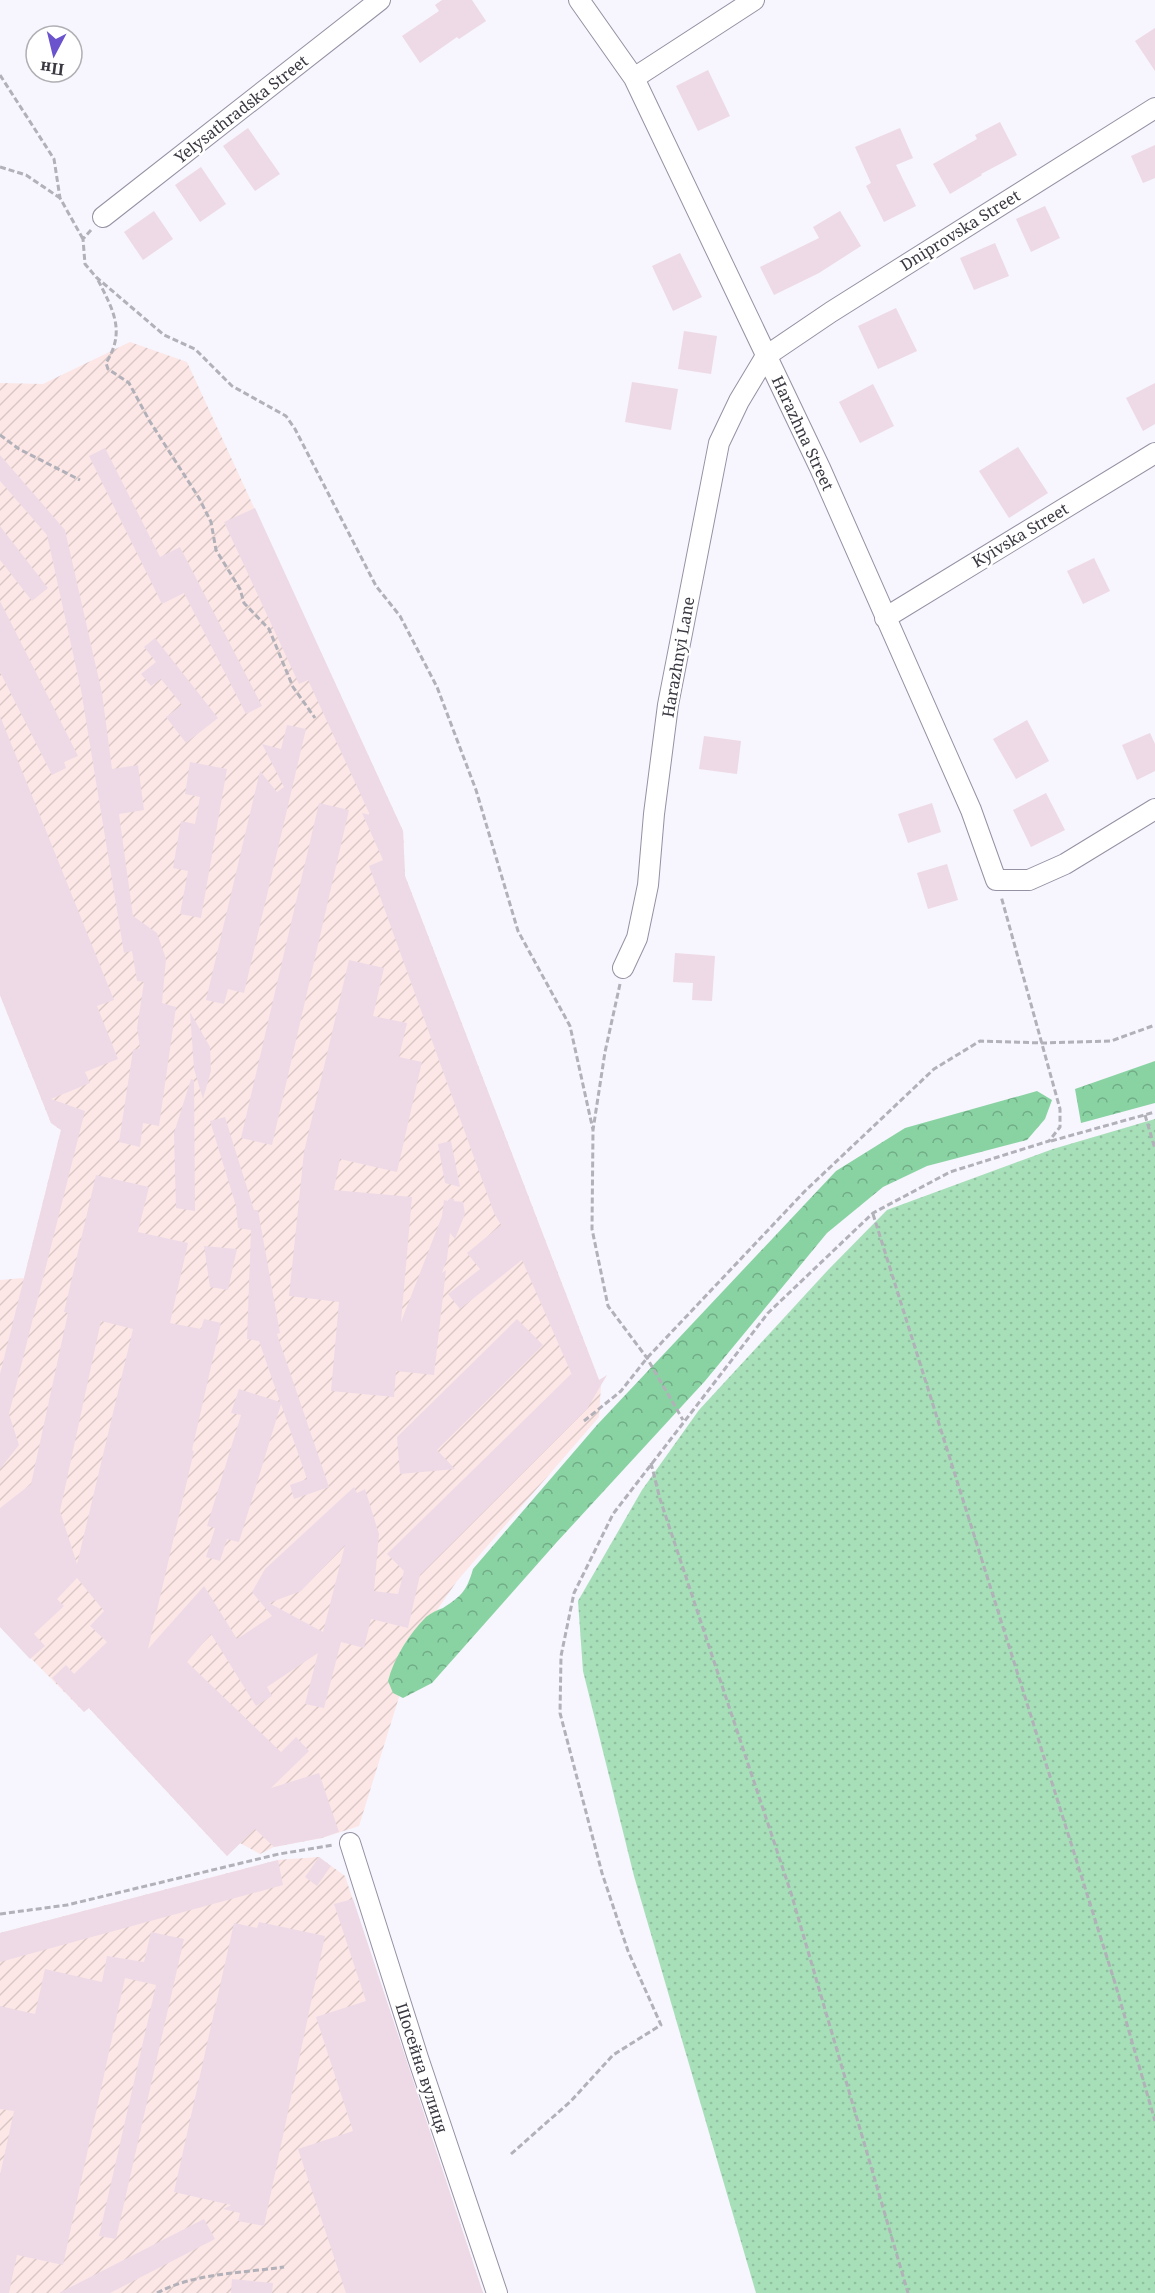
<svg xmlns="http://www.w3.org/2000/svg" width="1155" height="2293" font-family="'Noto Serif',serif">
<defs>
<pattern id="industrial-furrows" width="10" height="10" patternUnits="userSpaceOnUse" patternTransform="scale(1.5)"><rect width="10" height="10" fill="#fce7e6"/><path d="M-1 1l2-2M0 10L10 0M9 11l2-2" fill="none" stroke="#d9c7c6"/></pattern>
<pattern id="forest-crowns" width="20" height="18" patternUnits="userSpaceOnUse" patternTransform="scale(1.5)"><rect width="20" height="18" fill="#89d3a3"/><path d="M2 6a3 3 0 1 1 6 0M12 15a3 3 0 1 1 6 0" fill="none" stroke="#71ac86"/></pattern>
<pattern id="garden-dots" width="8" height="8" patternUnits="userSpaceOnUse" patternTransform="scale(1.5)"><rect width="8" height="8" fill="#a7dfb9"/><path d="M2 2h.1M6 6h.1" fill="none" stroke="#90c0a0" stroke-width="1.8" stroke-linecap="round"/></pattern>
</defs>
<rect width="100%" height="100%" fill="#f7f5fd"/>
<!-- industrial -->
<path fill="url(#industrial-furrows)" d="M130 342 187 362 403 831 405 876 601 1385 599 1417 457 1581 417 1639 359 1826 322 1838 274 1847 260 1854 240 1843 227 1856 89 1708 84 1712 0 1627V1280L24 1278 61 1130 51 1123 0 995V383L43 384Z
M319 1857 345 1876 483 2293H0V1933L278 1860Z"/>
<!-- forest -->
<path fill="url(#forest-crowns)" d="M1155 1061V1103L1081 1123 1075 1089Z
M1037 1091 1052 1100 1045 1119 1027 1140 927 1166 883 1187 827 1233 705 1381 556 1543 432 1683 403 1698 393 1693 388 1681C394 1658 409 1634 426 1617 431 1613 437 1610 443 1608 462 1596 467 1590 473 1569L597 1425 836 1171 905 1128Z"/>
<!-- garden -->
<path fill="url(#garden-dots)" d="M1155 1119V2293H756L634 1876 583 1671 578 1601 642 1490 699 1410 828 1270 887 1210 1053 1149Z"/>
<!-- building -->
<path fill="#eddae6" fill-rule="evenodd" d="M442 0H472L486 21 459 39 457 37 420 63 402 36 439 11 435 5Z
M1155 28V71L1135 41Z
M708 70 730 116 698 131 676 86Z
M1000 122 1017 155 981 174 982 175 950 194 933 164 977 139 975 135Z
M248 128 280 174 255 191 223 146Z
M900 128 913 158 896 165 916 206 884 222 866 186 871 183 855 147Z
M1155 145V178L1143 183 1131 156Z
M201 167 226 204 200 222 175 185Z
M1045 206 1060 238 1031 252 1016 219Z
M154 211 173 239 143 260 124 232Z
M840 211 861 246 819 273 774 295 760 267 819 238 813 227Z
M995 243 1009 276 974 290 960 258Z
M680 253 702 297 673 311 652 266Z
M896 308 917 351 878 369 858 326Z
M684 331 717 336 711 374 678 369Z
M632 382 678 389 671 430 625 422Z
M1155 383V424L1143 431 1126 398Z
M873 384 894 426 860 443 839 402Z
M1018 447 1048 493 1009 518 979 471Z
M105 448 160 557 180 547 262 706 246 714 184 593 162 604 89 456Z
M0 455 65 530 102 693 112 769 138 765 144 810 119 814 133 916 157 933 166 959 162 1003 176 1007 159 1126 143 1123 140 1147 119 1142 133 1050 140 1048 137 1028 144 982 137 981 132 951 124 953 81 690 47 535 0 481Z
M255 508 403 831 405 876 599 1380 607 1375 587 1409 420 1575 408 1628 371 1619 364 1648 341 1642 324 1708 305 1704 318 1653 267 1687 272 1696 256 1706 211 1634 187 1662 281 1752 296 1737 309 1751 271 1788 319 1773 339 1832 321 1838 274 1847 255 1829 227 1856 89 1708 84 1712 52 1678 66 1665 74 1674 107 1642 90 1626 104 1611 77 1578 57 1599 64 1606 34 1634 45 1646 30 1659 0 1627V1508L31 1484 68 1313 64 1312 96 1175 149 1187 138 1232 188 1243 170 1323 201 1329 204 1319 221 1323 192 1450 194 1451 148 1649 204 1586 237 1639 272 1616 252 1592 265 1569 354 1487 357 1493 365 1489 379 1534 374 1591 398 1594 404 1571 387 1554 571 1374 572 1375 522 1260 460 1309 448 1294 480 1269 467 1253 501 1225 494 1213 369 866 383 860 362 813 370 815 308 680 299 684 224 522ZM101 1321 133 1329 77 1564 60 1511ZM345 1545 323 1632 269 1603 301 1591Z
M0 526 48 588 32 601 0 560Z
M1094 558 1110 591 1083 604 1067 571Z
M0 601 78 756 64 762 66 768 52 775 0 672Z
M155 638 218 718 186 743 166 717 182 705 161 679 151 686 141 674 156 662 144 647Z
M0 716 114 1000 97 1006 118 1059 85 1072 90 1083 51 1099 85 1111 9 1414 19 1445 0 1469V1374L61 1130 51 1123 0 995Z
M1027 720 1049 761 1016 779 993 739Z
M287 725 306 729 244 993 228 989 224 1004 206 1000 260 771 277 792 284 787 262 744 281 749Z
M1150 733 1155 744V771L1137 780 1122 745Z
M704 736 741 741 737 774 699 769Z
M190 762 227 769 201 918 180 914 188 871 173 868 181 821 195 824 200 797 185 794Z
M1046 793 1065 830 1031 847 1013 810Z
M319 803 349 810 272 1145 241 1138Z
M932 803 941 832 908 843 898 814Z
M947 864 958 900 928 909 917 873Z
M675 953 715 956 712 1001 692 1000 693 983 673 982Z
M349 960 384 968 373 1016 407 1023 399 1057 422 1062 397 1172 340 1159 334 1190 412 1197 401 1322 442 1216 444 1200 448 1201 450 1198 454 1199V1201L463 1202 465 1214 455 1239 450 1233 447 1259 442 1273 446 1270 434 1375 396 1371 394 1397 331 1391 339 1302 289 1296 304 1152Z
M190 1012 210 1047 211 1071 203 1099 194 1069Z
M191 1079 194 1080 195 1211 176 1208 174 1133Z
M225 1117 254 1210H258L280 1333 277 1334 329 1487 294 1499 290 1485 307 1479 281 1404 239 1542 227 1539 220 1561 206 1557 215 1528 207 1526 241 1415 231 1413 239 1389 280 1402 259 1341 247 1339 251 1230 238 1228 236 1206 210 1121Z
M451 1141 460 1187 445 1183 438 1144Z
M204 1246 237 1249 228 1290 210 1287Z
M517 1319 543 1345 437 1450 455 1469 400 1474 397 1437Z
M319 1857 331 1866 317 1886 305 1877Z
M278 1860 283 1885 0 1962V1933Z
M353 1899 407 2062 483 2293H346L298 2149 353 2131 316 2017 366 2001 334 1904Z
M259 1922 325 1936 264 2226 238 2221 240 2213 223 2209 231 2205 174 2192 234 1923 257 1928Z
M151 1932 184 1939 116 2239 99 2236 156 1985 125 1978 63 2265 17 2255 9 2293H0V2175L14 2111 0 2109V2006L35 2014 45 1969 102 1982 107 1956 144 1962Z
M204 2219 215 2239 110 2293H59Z
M232 2279 273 2283 272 2293H231Z"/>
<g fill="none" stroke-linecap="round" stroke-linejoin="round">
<!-- minor casing -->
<g stroke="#9691a3" stroke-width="22">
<path id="minor" d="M579 0 634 78 820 468 971 810 996 880H1029L1065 864 1155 809
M634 78 754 0
M103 217 380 0
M885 618 1155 453
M623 968 637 938 648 885 654 814 668 705 719 443 739 401 766 356 831 312 1155 108
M350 1843 418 2058 497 2293"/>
</g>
<!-- path -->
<path stroke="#b2b0b8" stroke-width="3" stroke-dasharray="6 3" stroke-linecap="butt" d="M0 75 54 159 60 198 83 239
M0 167 26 175 60 198
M91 230 83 239 85 264 96 277 164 335 195 349 232 386 286 416 295 429 376 586 400 616 437 687 476 790 518 931 570 1026 593 1130
M98 280C113 310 126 331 106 363L108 369 129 383 149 420 199 498 211 522 216 550 240 589 244 603 269 629 293 687 315 718
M0 435 19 449 80 480
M620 984 605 1052 593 1130 592 1229 608 1306 647 1358 683 1420
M1145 1115 1155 1149
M1051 1141 1155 1112
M873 1214 1115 1983 1155 2121
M584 1421 621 1391 647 1358 805 1191 934 1069 980 1041 1043 1043 1111 1041 1155 1025
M651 1463 660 1499 791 1893 908 2293
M0 1914 67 1905 279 1854 333 1845
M511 2154 571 2101 613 2055 661 2025 628 1951 602 1873 560 1713 561 1656 574 1593 613 1514 768 1313 873 1213 950 1172 1049 1141 1060 1127V1109L1001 896
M157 2293C194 2273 243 2273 284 2267"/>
<!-- minor -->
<use href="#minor" stroke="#fff" stroke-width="20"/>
</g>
<g text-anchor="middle" stroke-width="5" stroke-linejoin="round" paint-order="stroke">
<!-- street labels -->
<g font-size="16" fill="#3a3840" stroke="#fff">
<text transform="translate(241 109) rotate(-38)" y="6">Yelysathradska Street</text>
<text transform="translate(960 230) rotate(-32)" y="6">Dniprovska Street</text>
<text transform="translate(803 433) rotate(65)" y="6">Harazhna Street</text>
<text transform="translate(1020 535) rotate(-31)" y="6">Kyivska Street</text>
<text transform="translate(678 657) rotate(-80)" y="6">Harazhnyi Lane</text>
<text transform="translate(422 2068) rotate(72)" y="6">Шосейна вулиця</text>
</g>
</g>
<!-- north arrow -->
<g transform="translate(54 54) rotate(187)"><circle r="28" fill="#ffffff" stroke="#b0afb3" stroke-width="1.5"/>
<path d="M0-4.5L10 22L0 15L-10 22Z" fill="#6a53cc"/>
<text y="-9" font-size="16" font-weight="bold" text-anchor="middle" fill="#3a3840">Пн</text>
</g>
</svg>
